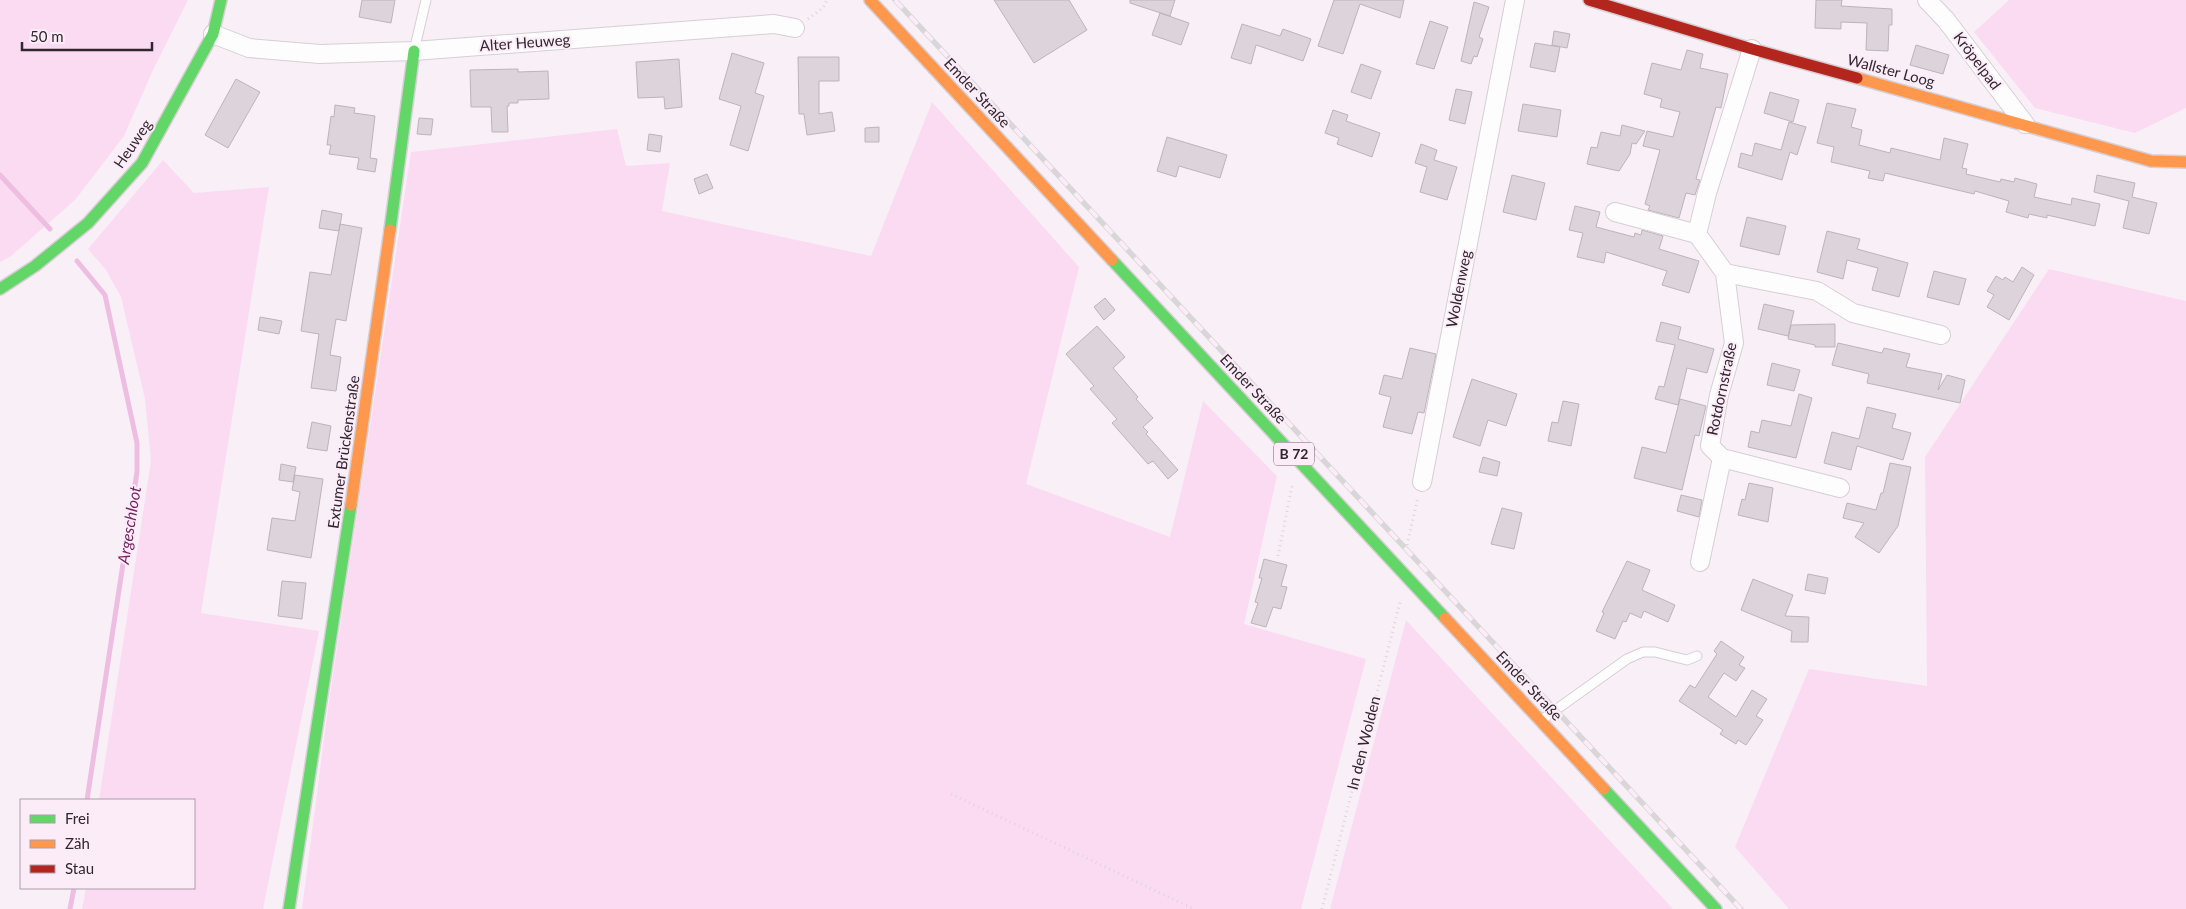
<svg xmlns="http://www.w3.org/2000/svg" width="2186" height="909" font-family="Lato,sans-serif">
<rect width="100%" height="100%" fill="#f8f0f6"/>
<!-- green -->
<path fill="#fbdbf2" d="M0 0H188L153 70 124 136 75 200 11 256 0 262Z
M2009 0H2186V108L2135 133 2035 108 1974 32Z
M932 102 1079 267 1026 484 1170 537 1203 401 1277 476 1244 624 1366 659 1301 909H302L328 708 411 152 617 129 626 166 670 163 662 211 871 256Z
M163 160 194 193 269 187 201 613 319 631 263 909H82L86 888H194V800H99L151 461 145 399 121 297 106 270 88 249Z
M2049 269 2186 301V909H1789L1735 847 1809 669 1927 686 1925 457Z
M1406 620 1673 909H1330Z"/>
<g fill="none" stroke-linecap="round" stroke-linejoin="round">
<!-- stream -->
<path stroke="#eebde2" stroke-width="5" d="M0 175 50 229
M77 261 105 295 137 443V472L87 800
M70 909 74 888"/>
</g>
<!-- building -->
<path fill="#dcd4da" stroke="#bcb4ba" d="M362 0H395L391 23 359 17Z
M994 0H1069L1087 30 1034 63Z
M1130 0H1175L1170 16 1130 3Z
M1334 0H1404L1400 18 1360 4 1343 54 1318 46Z
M1816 0H1842L1841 6 1892 9V25H1889L1888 51 1866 50 1867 23 1841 22V29L1815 28Z
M1474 2 1489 7 1479 37 1483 39 1477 57 1474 56 1471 64 1461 61Z
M1160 13 1189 23 1181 45 1152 35Z
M1430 21 1448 27 1434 69 1416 64Z
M1242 24 1280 36 1283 29 1311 39 1303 61 1256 45 1251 64 1231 58Z
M1554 31 1570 34 1567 48 1552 45Z
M1535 43 1560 47 1555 72 1530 67Z
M1916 45 1949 55 1943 74 1910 65Z
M1687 50 1703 54 1700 68 1728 74 1721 108 1716 107 1696 179 1700 180 1695 195 1686 193 1679 218 1648 210 1650 206 1645 204 1660 150 1643 146 1647 131 1673 137 1680 112 1660 107 1662 99 1644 94 1652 63 1681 70Z
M732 53 764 63 755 93 764 96 748 151 730 145 741 106 719 99Z
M798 57H839V81H819V114L832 112 835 131 807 135 804 114H799Z
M679 59 682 107 665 109 664 97 638 98 636 62Z
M1361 64 1381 71 1371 99 1351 92Z
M518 69V72L548 71 549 99 518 100V103H509V106H507L508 132H492L491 107H471L470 70Z
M236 79 260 92 228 148 205 135Z
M1456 89 1472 92 1465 124 1449 120Z
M1770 92 1799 100 1793 122 1764 113Z
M1827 103 1856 109 1851 127 1862 130 1859 145 1890 153 1891 148 1940 160 1944 138 1968 144 1962 168 1967 169 1966 174 2000 182 2001 179 2014 182 2015 178 2037 184 2034 197 2071 205 2072 198 2100 204 2095 226 2047 215V218L2029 214 2028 218 2006 212 2009 201 1975 191 1974 194 1885 173 1883 181 1868 178 1870 171 1831 162 1834 147 1817 143Z
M1523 104 1561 110 1557 137 1518 131Z
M335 105 355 108 354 113 375 116 370 158 377 159 375 172 357 169 359 158 329 154 331 145H327L331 116 334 117Z
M1333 110 1348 115 1346 121 1380 133 1372 157 1337 144 1339 138 1325 133Z
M419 118 433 119 431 135 417 134Z
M1789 122 1806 127 1797 155 1790 152 1782 180 1738 167 1741 153 1752 156 1755 143 1781 150Z
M1622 125 1645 131 1636 144 1632 143 1630 154 1619 171 1587 164 1591 147 1597 148 1601 132 1620 136Z
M879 127V142H865V128Z
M649 134 662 136 660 152 647 150Z
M1167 137 1227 155 1220 178 1179 166 1176 177 1157 171Z
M1421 144 1437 150 1434 160 1457 167 1447 200 1420 192 1427 167 1415 163Z
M707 174 713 188 699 194 694 179Z
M1512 175 1545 183 1536 220 1503 212Z
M2097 175 2135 183 2132 197 2157 203 2149 234 2123 228 2129 201 2094 192Z
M1575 206 1600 212 1596 227 1634 237 1635 233 1641 235 1642 230 1663 236 1659 249 1699 261 1689 293 1662 285 1667 271 1606 252 1604 263 1577 257 1583 233 1569 230Z
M322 210 342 214 339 231 319 228Z
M1747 217 1786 226 1779 255 1740 246Z
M340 224 362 228 346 321 336 319 330 355 341 357 336 391 311 388 319 334 301 331 310 272 331 275Z
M1827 231 1860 239 1857 249 1908 263 1899 297 1872 290 1878 268 1847 260 1843 279 1817 272Z
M2022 267 2034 275 2009 320 1987 307 1994 295 1987 291 1996 276 2003 280 2005 277 2013 282Z
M1934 271 1966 279 1959 305 1927 297Z
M1105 298 1115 310 1104 320 1094 307Z
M1764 304 1794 311 1788 336 1758 329Z
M260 317 282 321 279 334 258 330Z
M1661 322 1681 327 1678 339 1714 349 1707 373 1687 368 1678 405 1655 399 1659 386 1664 387 1675 345 1656 341Z
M1835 324V347H1815V345L1788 339 1791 325Z
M1097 326 1125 357 1113 368 1138 397 1136 399 1153 418 1143 427 1148 432 1146 434 1178 470 1168 479 1153 461 1148 464 1112 423 1117 419 1090 389 1094 386 1066 354Z
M1838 343 1882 353 1884 348 1910 354 1906 367 1942 374 1938 390 1947 375 1965 380 1960 403 1867 383 1869 374 1832 365Z
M1410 348 1436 354 1424 413 1418 412 1412 434 1383 427 1391 397 1379 394 1384 375 1402 379Z
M1772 363 1800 370 1794 391 1767 385Z
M1472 379 1517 394 1506 426 1488 420 1480 446 1453 437Z
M1799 394 1812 398 1796 458 1748 447 1751 431 1759 433 1762 420 1791 426Z
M1680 399 1706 406 1699 436 1695 435 1682 490 1634 478 1642 447 1666 453Z
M1563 401 1579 404 1571 446 1548 441 1552 422 1558 423Z
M1867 407 1896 414 1892 428 1911 433 1903 460 1857 446 1851 470 1824 463 1832 432 1859 439Z
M312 422 331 426 327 451 307 448Z
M1483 457 1500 462 1497 476 1479 472Z
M1890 463 1911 467 1898 526 1879 553 1855 537 1864 523 1843 518 1847 503 1876 510 1881 493H1883Z
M281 464 296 467 293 482 279 480Z
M295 475 323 479 311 558 267 550 272 518 295 521 300 492 292 490Z
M1749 483 1773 488 1768 522 1738 515 1742 499 1745 500Z
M1681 495 1702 500 1699 517 1677 511Z
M1502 508 1522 513 1514 549 1491 544Z
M1264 559 1287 565 1281 586 1287 587 1281 609 1273 607 1266 627 1251 623 1258 603 1255 602 1262 578H1259Z
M1627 561 1650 570 1642 590 1675 605 1668 622 1644 611 1641 618 1630 613 1626 622 1623 621 1615 639 1596 631 1604 613 1602 612Z
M1808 574 1828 578 1825 594 1805 590Z
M1753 579 1793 595 1785 616 1809 617 1808 642H1791L1792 631 1741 610Z
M282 581 306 583 302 619 278 616Z
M1721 641 1744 657 1739 665 1745 668 1736 681 1724 673 1708 697 1736 717 1752 690 1767 699 1756 716 1763 720 1746 745 1738 740 1736 744 1720 734 1723 730 1679 701 1690 685 1695 688 1717 654 1714 651Z"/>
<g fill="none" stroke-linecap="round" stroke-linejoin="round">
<!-- lane casing -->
<g stroke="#d6ced4" stroke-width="11">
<path id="lane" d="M414 51 426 0
M1543 719 1627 659 1643 652H1655L1687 660 1697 656"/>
</g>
<!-- street casing -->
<g stroke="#d6ced4" stroke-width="20">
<path id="street" d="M1927 0 1946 20 2025 124
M213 34 249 48 320 54 414 51 774 24 795 28
M1615 212 1697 234
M1725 273 1817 291 1853 313 1941 335
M1722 458 1840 488
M1422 482 1515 0
M1700 562 1722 458 1710 446 1719 395 1734 343 1725 273 1697 234 1707 193 1752 49"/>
</g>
<!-- fast casing -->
<g stroke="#d6ced4" stroke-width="14">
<path id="fast" d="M390 230 414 51
M1112 260 1445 618
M0 289 35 266 88 223 142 163 213 34 221 0
M1604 789 1716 909
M289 909 351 505"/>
</g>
<!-- slow casing -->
<g stroke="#d6ced4" stroke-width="14">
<path id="slow" d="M870 0 1112 260
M1857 78 2151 161 2186 162
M351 505 390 230
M1445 618 1604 789"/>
</g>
<!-- jam casing -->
<g stroke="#d6ced4" stroke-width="14">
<path id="jam" d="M1589 0 1752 49 1857 78"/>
</g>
<!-- path -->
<path stroke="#d8d6d7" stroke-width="3" stroke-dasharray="1 4" stroke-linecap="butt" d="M808 19 823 8 827 0
M1407 545 1418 497
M1278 556 1292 486
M951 794 1194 909
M1322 909 1400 602"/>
<!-- lane -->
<use href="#lane" stroke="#fefdfe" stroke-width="9"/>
<!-- street -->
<use href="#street" stroke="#fefdfe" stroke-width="18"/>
<!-- fast -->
<use href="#fast" stroke="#63d668" stroke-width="11"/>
<!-- slow -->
<use href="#slow" stroke="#ff974d" stroke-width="11"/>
<!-- jam -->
<use href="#jam" stroke="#b3261e" stroke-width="11"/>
<!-- rail casing -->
<g stroke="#d8d6d7" stroke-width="5.5">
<path id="rail" d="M895 0 1741 909"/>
</g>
<!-- rail -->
<use href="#rail" stroke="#fcecf8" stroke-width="4" stroke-dasharray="11" stroke-linecap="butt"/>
</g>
<g text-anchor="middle" stroke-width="4" stroke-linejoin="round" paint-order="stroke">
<!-- shield labels -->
<rect fill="#fcecf8" stroke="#6d626b" stroke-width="1" x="1274" y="442.5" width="40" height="23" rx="4"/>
<g font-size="14" font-weight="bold" fill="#30272e">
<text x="1294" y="459">B 72</text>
</g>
<!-- street labels -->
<g font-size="15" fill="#30272e" stroke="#fcecf8">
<text transform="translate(525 43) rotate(-4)" y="5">Alter Heuweg</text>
<text transform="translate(1977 61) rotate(53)" y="5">Kröpelpad</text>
<text transform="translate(1891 71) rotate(15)" y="5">Wallster Loog</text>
<text transform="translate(977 93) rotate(47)" y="5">Emder Straße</text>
<text transform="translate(133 144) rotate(-56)" y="5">Heuweg</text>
<text transform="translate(1459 289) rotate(-79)" y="5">Woldenweg</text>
<text transform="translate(1253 389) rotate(47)" y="5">Emder Straße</text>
<text transform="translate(1722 389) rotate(-78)" y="5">Rotdornstraße</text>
<text transform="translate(344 452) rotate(-82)" y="5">Extumer Brückenstraße</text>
<text transform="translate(1529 686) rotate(47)" y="5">Emder Straße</text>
<text transform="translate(1364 743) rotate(-76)" y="5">In den Wolden</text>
</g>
<!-- water labels -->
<g font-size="16" font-style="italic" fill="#702462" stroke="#fcecf8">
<text transform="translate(129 525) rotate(-81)" y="6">Argeschloot</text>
</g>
</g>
<!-- legend -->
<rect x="20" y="799" width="175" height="90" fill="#fcecf8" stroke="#aa9da7"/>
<rect x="30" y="815" width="25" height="8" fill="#63d668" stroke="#aa9da7"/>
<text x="65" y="824" font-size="15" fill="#30272e">Frei</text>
<rect x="30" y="840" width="25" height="8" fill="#ff974d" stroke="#aa9da7"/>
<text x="65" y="849" font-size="15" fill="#30272e">Zäh</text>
<rect x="30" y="865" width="25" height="8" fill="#b3261e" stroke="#aa9da7"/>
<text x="65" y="874" font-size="15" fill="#30272e">Stau</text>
<!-- scale -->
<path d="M22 42v8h130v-8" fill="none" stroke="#30272e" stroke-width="2.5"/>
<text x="30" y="42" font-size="15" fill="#30272e" stroke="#fcecf8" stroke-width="4" paint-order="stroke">50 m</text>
</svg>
